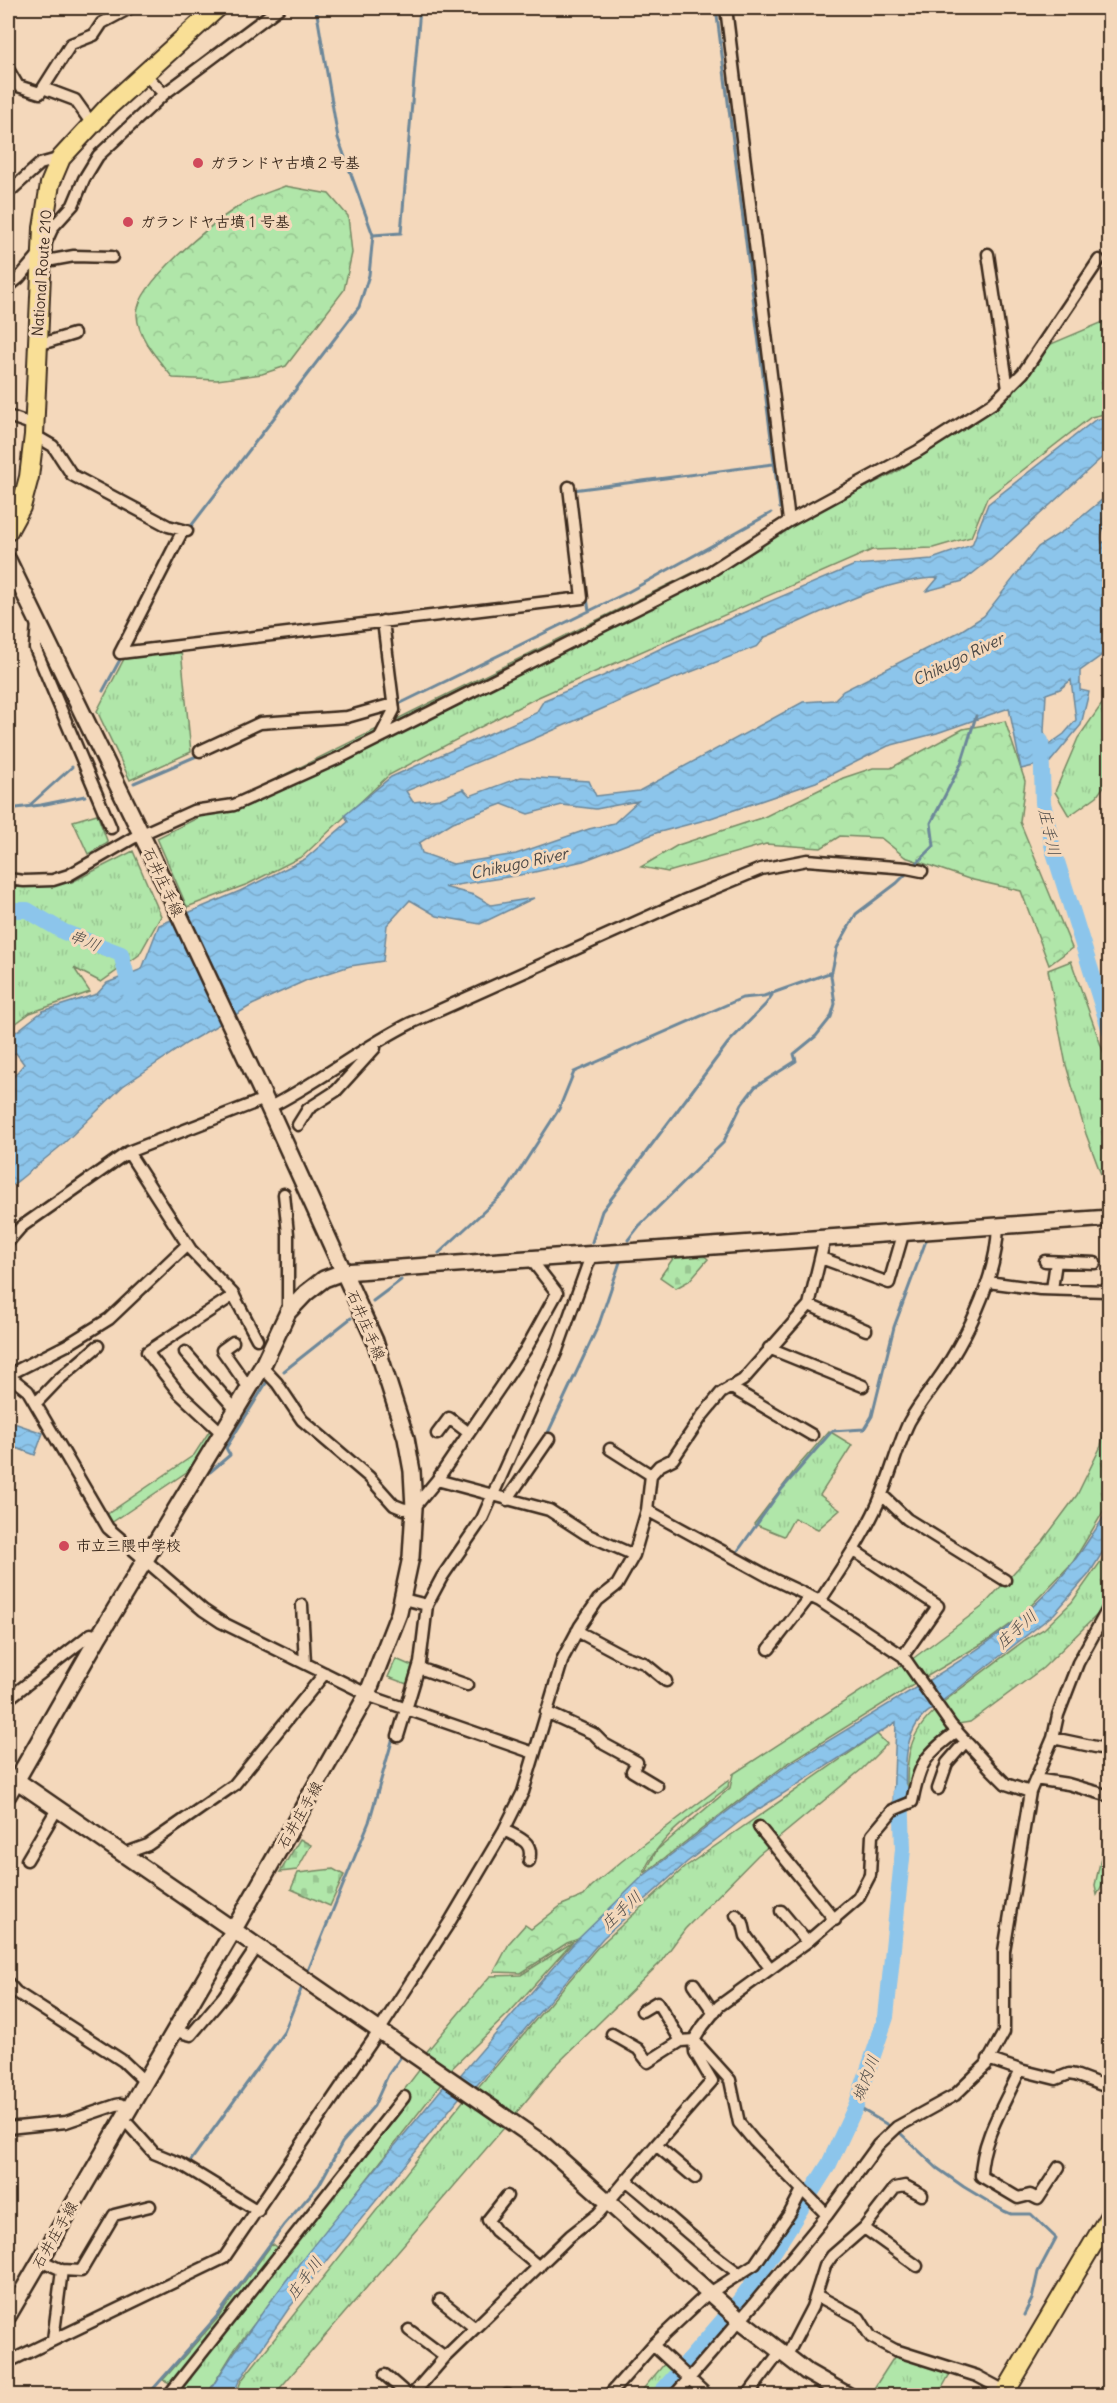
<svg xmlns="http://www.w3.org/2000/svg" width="1117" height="2403" font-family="Delius,'Klee One',sans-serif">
<defs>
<pattern id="grass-tufts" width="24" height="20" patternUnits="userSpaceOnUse" patternTransform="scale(1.5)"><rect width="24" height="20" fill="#b0e6a9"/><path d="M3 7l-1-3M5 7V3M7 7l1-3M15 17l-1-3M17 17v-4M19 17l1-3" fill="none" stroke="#98c591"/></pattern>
<pattern id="forest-crowns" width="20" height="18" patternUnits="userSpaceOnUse" patternTransform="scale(1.5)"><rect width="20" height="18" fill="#b0e6a9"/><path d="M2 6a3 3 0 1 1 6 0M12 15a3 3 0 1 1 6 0" fill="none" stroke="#98c591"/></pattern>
<pattern id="cemetery-stones" width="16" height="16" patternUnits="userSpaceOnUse" patternTransform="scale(1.5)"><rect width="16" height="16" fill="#b0e6a9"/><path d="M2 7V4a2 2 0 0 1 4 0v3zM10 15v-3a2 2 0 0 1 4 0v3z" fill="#98c591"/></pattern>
<pattern id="water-waves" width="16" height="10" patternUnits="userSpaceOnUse" patternTransform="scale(1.5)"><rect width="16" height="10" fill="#8cc5eb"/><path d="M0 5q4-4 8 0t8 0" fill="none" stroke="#7aa9c9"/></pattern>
</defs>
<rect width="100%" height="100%" fill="#f4d8bb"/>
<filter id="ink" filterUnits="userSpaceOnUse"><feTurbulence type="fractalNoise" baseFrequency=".0167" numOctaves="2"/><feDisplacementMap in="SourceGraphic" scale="12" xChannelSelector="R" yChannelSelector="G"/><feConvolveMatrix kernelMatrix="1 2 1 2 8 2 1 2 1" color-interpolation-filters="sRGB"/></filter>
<g filter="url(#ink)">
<!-- grass -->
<path fill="url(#grass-tufts)" stroke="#768864" stroke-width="1.5" d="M1109 316V413L1091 417 987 498 971 537 933 548 872 550 536 698 389 775 303 856 248 884 187 907 157 838 898 471 1014 392 1051 344 1108 320Z
M181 650 191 752 130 780 97 711 124 659Z
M1109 694V779L1097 796 1069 816 1055 792 1078 738Z
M97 814 108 843 88 854 73 821Z
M133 851 161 916 139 955 101 982 74 968 90 992 30 1013 8 1029V884L19 887 72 882Z
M1071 961 1109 1068V1196L1086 1134 1066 1065 1048 970Z
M1109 1406V1502L1073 1562 1019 1618 990 1639 926 1677 911 1660 982 1607 1042 1542 1077 1495 1101 1446Z
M210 1430 214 1433 194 1467 111 1523 106 1515 194 1455Z
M829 1431 852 1445 820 1495 840 1510 818 1529 794 1518 784 1536 754 1524 799 1465Z
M1109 1550V1599L1101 1611 1043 1668 970 1722 958 1724 942 1703 1025 1640 1044 1629 1072 1602Z
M396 1659 412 1666 407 1684 388 1677Z
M904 1663 918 1682 785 1765 645 1873 657 1850 730 1788 733 1774Z
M937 1709 952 1730 931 1747 907 1800C907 1762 905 1736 937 1709Z
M877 1734 887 1744 862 1769 758 1855 685 1929 660 1963 554 2067 512 2118 474 2092 597 1948 685 1867Z
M1105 1840 1109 1842C1110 1861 1107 1878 1097 1895L1095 1885Z
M573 1942 509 2013 447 2073 423 2056 490 1976 521 1975Z
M420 2069 441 2084 237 2346 207 2395 170 2396Z
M464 2100 504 2128 274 2395H236L241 2381Z
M272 2244 280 2250 173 2384 163 2380 217 2319Z
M896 2354 951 2372 938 2395 869 2396Z
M666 2362 674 2369 650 2395 637 2396Z"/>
<!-- forest -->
<path fill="url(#forest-crowns)" stroke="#768864" stroke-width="1.5" d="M285 186 329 194 348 216 352 253 344 290 286 366 262 374 217 380 173 378C159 360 138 339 137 315 136 284 213 223 239 206 252 197 270 192 285 186Z
M1005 721 1025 781 1020 822 1072 948 1049 965 1021 891 969 879 905 857 881 838 840 836 821 848 766 844 668 872 641 867 678 845 764 817 843 778 873 768H891L963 729Z
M729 1780 728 1787C693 1815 648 1842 639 1888L584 1937 567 1943 521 1973 494 1972 510 1942 525 1925 531 1929 562 1905 584 1896 591 1887 622 1861Z"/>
<!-- cemetery -->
<path fill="url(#cemetery-stones)" stroke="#768864" stroke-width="1.5" d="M702 1254 708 1259 689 1281 676 1288 660 1277 674 1257Z
M300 1839 311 1845 297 1870 280 1872Z
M333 1869 344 1875 330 1906 291 1889 298 1873Z"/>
<!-- water -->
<path fill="url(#water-waves)" stroke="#6c8799" stroke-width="1.5" fill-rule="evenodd" d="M1109 417V451L991 559 963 581 927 591 938 578C881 579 818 615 765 637L758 646 652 687 531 740 406 791 413 802 440 799 463 789 470 796 521 777 589 781 596 796 639 791 803 702 834 700 843 691 959 632 984 616 1038 547 1068 528 1109 494C1109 500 1111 508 1109 514 1107 524 1099 531 1102 543L1109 540V650L1080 671V690L1089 692 1081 725 1050 762 1021 769 1009 708 937 733 888 746 816 782 705 820 656 833 583 861 526 874 444 887 474 895 491 905 534 898 480 924 437 916 410 900 387 925 383 961 350 966 307 980 252 1005 187 1043 123 1086 62 1145 8 1189V1083L24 1064 16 1053 8 1055V1038L43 1011 97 994 107 983 142 969 159 925 240 891 305 859 348 822 345 815 391 777 536 713 544 700 603 676 668 645 855 565 932 559 972 545 988 504 1095 420ZM1071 680 1076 720 1064 734 1047 746 1044 731 1046 694 1060 689ZM638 801 614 823 589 829 516 854 453 864 422 853 419 843 453 822 502 804 528 814 562 805 596 809Z
M8 1421 43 1433 35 1455 8 1445Z
M1109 1506V1542L1089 1574 1054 1614 941 1702 926 1682C994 1640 1046 1607 1090 1538 1097 1527 1105 1517 1109 1506Z
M920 1685 934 1708C901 1726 905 1771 906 1802L893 1806 896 1722 743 1819 687 1862 603 1938 472 2091 456 2080 574 1943 642 1877 785 1767Z
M444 2086 460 2097 289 2308 239 2381 233 2395H207C275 2284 362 2187 444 2086Z"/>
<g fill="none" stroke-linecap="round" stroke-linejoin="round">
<!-- stream -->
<path stroke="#6c8799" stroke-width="3" d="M716 8 780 508
M373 235 401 233 420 8
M573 490 773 464
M188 530 359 307 369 275 373 235 338 138 316 8
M586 591 589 611
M103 691 122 656
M397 705 626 593 771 513
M134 783 199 755
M31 804 72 767
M8 809 41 805 85 796
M914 866 934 846 931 823 961 764 976 716
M628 1240 639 1226 723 1143 742 1104 755 1087 796 1061 794 1054 816 1036 831 1017 835 1004 831 976 837 948 856 914 897 883 909 871
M592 1242 602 1211 728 1043 766 1004 772 995
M439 1253 507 1190 559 1109 574 1072 742 998 764 996 832 972
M373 1301 401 1280
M284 1371 351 1318
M542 1371 553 1347
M546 1437 599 1324 621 1259
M210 1472 230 1455 226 1448 268 1380
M735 1555 781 1490 832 1431 864 1429 872 1416 894 1327 927 1238
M307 1973 369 1822 394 1734
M856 2106 893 2128
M898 2131 937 2168 964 2187 1004 2211 1011 2214H1031L1056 2238 1038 2272 1032 2299 1024 2315
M189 2163 284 2032 302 1987
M147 2396 218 2315 284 2225 319 2185 342 2143 374 2106 388 2075 400 2058"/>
<!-- river -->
<path stroke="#8cc5eb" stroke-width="16" d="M1041 741 1043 803 1053 849 1110 1031
M8 910H27L64 932 121 954 132 996
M658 2396 737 2304 761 2272 829 2164 856 2106 886 2017 903 1849 901 1791"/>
<!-- street casing -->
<g stroke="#3b2a1e" stroke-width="15">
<path id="street" d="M726 8 789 521
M8 69 18 86 40 93 71 44 94 35 102 23 130 8
M144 73 164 94 279 8
M43 88 75 100 92 124
M8 193 40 164 61 158
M988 254 1008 389
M41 262 74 256 112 257
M8 287 19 278 42 251 53 227 73 205 84 179 98 156 164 94
M38 345 74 334
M8 416 34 425
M34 435 53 446 72 475 168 526 187 531
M183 530 120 653 582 598 569 487
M37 623 35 648 111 828
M380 737 394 710 383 621
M200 751 260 723 347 717 393 704
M8 879 24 881 53 880 69 875 133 838 193 811 234 805 343 756 708 573 789 521 918 451 993 403 1023 373 1099 260
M268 1108C318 1083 361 1048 411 1023L683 901 761 869 807 860 907 868 922 871
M298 1125 308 1109 336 1091 375 1048
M128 1152 191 1250 233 1294 257 1339
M284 1194 288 1234V1312
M8 1242 21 1227 128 1152 265 1099
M821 1258 889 1283 904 1231
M1045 1261 1095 1263
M988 1282 1040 1289 1106 1291
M1052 1289 1056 1262
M809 1305 866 1330
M233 1342 222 1350 249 1388
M769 1348 863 1386
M185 1352 236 1410
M262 1367 277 1383 302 1420 369 1477 394 1505 404 1509 414 1508 437 1480 526 1349 557 1293 529 1257
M8 1375 28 1391 108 1528 203 1610 221 1622 375 1698 534 1753
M8 1375 67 1345 109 1319 187 1245
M730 1387 812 1435
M36 1403 57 1381 98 1346
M222 1433 179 1393 147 1352 234 1295
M437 1434 449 1418 469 1433
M610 1449 651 1475
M437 1480 549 1510 586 1534 634 1555
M882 1495 907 1519 1005 1580
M507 1500 549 1439
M647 1510 773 1579 820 1601 903 1656 951 1725 991 1769 1006 1784 1030 1792
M853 1550 938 1606 903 1656
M820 1601C842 1567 867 1532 882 1494 892 1470 898 1445 909 1422 921 1400 938 1382 950 1361 975 1320 997 1273 998 1225
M302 1605 305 1663
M427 1605 442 1577 482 1519 556 1353 592 1253
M577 1631 624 1656 644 1663 666 1681
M769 1649 810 1596
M419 1668 467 1685
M8 1699 91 1634 99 1636
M546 1712 594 1734 604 1744 637 1762 632 1771 657 1786
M398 1736 420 1663 427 1605 403 1599
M1053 1738 1110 1750
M1035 1779 1068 1784 1110 1796
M938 1789 947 1763 966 1741
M759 1827 835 1920
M504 1830C520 1839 534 1841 529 1861
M123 1854 148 1845 234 1785 325 1673
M27 1860 57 1809
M781 1911 807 1942
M736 1915 743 1923 746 1936 770 1968
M8 1983 16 1992 123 2061 145 2082
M694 1984 714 2013
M642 2011 657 2002 681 2041
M175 2031 191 2035 224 1996 257 1947
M612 2034 638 2049 648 2062 681 2041 694 2040 730 2080 739 2123 754 2141 827 2215
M988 2059 1020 2070 1056 2079 1069 2074 1075 2075 1110 2088
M1020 2070C1005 2103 981 2140 981 2176L1018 2198 1030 2195 1038 2199 1059 2167
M122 2121 129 2125 154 2153 181 2164 258 2211
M8 2128 66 2122 116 2105 121 2104 129 2109
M695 2178 656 2145 712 2081 695 2052 694 2040 703 2026 719 2006 807 1942 858 1898 870 1875 872 1835 893 1810 912 1802C920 1761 925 1756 957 1731
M626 2180C665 2211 699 2246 740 2274
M507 2196 488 2220 496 2231 539 2267
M864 2228 895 2188 905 2186 922 2195
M40 2260 62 2270
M816 2295 859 2318 871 2337 895 2350 977 2376 1005 2391
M440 2300 475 2328
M409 2330 445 2357
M53 2340 62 2270 81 2271 114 2215 150 2206
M653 2345 708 2396
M786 2357 812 2307 825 2266 832 2256 864 2228 917 2266
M8 2362 224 2258 379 2031 449 1923 504 1830 523 1792 563 1658 580 1626 598 1600 617 1585 634 1555 647 1510 651 1475 659 1466 673 1459 702 1416 721 1393 743 1380 809 1305 825 1238
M385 2375 409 2396
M168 2396 404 2097
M411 2396 445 2357 570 2236 598 2214 656 2145
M506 2396 507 2395
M608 2396 653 2345 705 2296 755 2264 790 2213 802 2190
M674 2396 752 2306 827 2215 878 2145 897 2127 955 2095 986 2065 1004 2032V1951L1030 1792 1053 1738 1058 1715 1078 1663 1110 1605
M747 2396 780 2352"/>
</g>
<!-- secondary casing -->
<g stroke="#3b2a1e" stroke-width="20">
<path id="secondary" d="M8 560 147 846 260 1088 375 1341 406 1438 412 1471 414 1508 411 1557 399 1613 367 1695 233 1931 8 2316
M16 1780 542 2143 740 2320 807 2372 849 2396
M8 1795 99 1636 262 1367 288 1312 306 1293 324 1279 343 1272 1110 1218"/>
</g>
<!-- highway casing -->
<g stroke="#3b2a1e" stroke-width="22">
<path id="highway" d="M8 531 21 507 29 477 34 435 43 228 50 184 61 158 109 106 217 8
M1003 2396 1110 2215"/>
</g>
<!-- street -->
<use href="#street" stroke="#f4d8bb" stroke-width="10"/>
<!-- secondary -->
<use href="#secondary" stroke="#f4d8bb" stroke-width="15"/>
<!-- highway -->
<use href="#highway" stroke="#f9df96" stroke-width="18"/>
</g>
</g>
<!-- markers -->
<g fill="#d1495b" stroke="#f4d8bb" stroke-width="2">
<circle cx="198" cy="163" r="6"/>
<circle cx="128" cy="222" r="6"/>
<circle cx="64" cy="1546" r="6"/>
</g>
<g text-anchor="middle" stroke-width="6" stroke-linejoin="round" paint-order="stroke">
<!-- poi labels -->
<g font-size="15" font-weight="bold" fill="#3b2a1e" stroke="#f4d8bb" text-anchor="start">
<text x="210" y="168">ガランドヤ古墳２号基</text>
<text x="140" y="227">ガランドヤ古墳１号基</text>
<text x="76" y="1551">市立三隈中学校</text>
</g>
<!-- street labels -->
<g font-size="15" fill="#3b2a1e" stroke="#f4d8bb">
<text transform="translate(42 273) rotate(-86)" y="5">National Route 210</text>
<text transform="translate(163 882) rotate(65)" y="5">石井庄手線</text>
<text transform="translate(366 1325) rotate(67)" y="5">石井庄手線</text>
<text transform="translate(300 1815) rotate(-60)" y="5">石井庄手線</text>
<text transform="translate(55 2235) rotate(-60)" y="5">石井庄手線</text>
</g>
<!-- water labels -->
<g font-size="16" font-style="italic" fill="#4b4947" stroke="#f4d8bb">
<text transform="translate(958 659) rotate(-26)" y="6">Chikugo River</text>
<text transform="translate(1050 832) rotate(77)" y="6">庄手川</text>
<text transform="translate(519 863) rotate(-12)" y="6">Chikugo River</text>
<text transform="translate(85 940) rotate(22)" y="6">串川</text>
<text transform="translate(1016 1629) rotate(-42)" y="6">庄手川</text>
<text transform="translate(621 1910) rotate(-43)" y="6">庄手川</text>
<text transform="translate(865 2078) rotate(-69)" y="6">城内川</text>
<text transform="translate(304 2278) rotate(-54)" y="6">庄手川</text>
</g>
</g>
<!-- margin -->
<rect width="1117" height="2403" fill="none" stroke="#f4d8bb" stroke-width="30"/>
<rect x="15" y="15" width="1087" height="2373" fill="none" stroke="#3b2a1e" stroke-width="2" filter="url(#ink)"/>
</svg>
